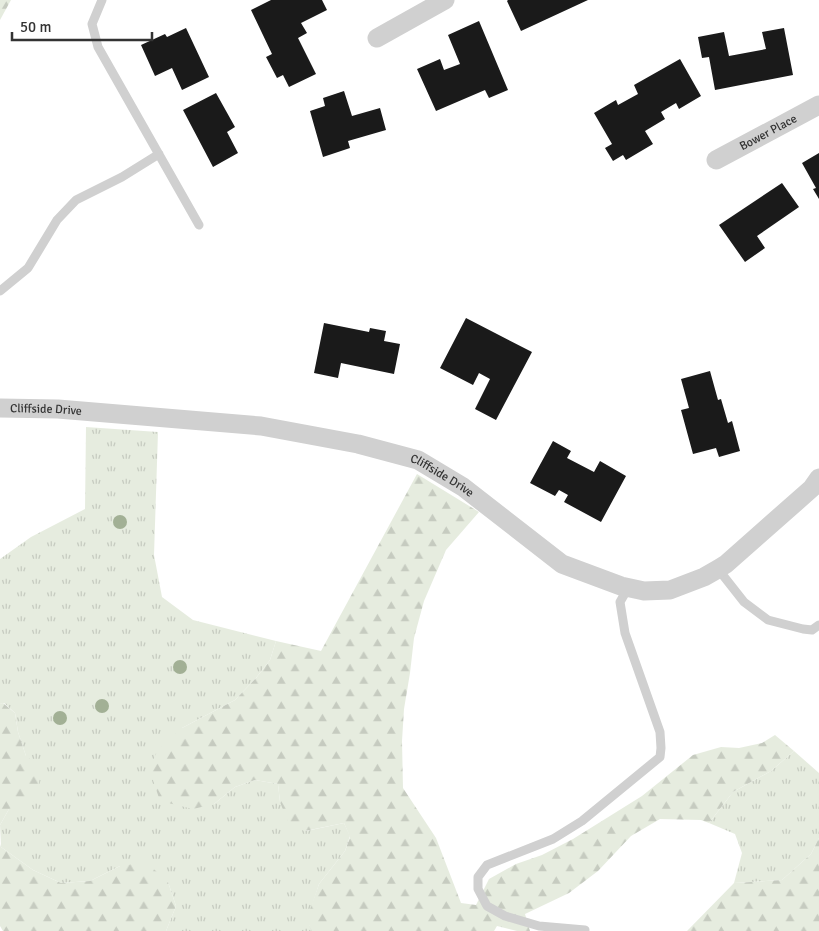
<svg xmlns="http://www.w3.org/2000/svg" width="819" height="931" font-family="Signika,sans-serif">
<defs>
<pattern id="grass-tufts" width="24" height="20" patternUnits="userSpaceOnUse" patternTransform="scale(1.25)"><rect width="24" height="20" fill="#e6ecdf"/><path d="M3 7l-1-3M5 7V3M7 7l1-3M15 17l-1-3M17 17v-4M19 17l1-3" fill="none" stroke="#c6cbc0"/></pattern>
<pattern id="forest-firs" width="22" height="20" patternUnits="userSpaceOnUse" patternTransform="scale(1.25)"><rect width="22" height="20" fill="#e6ecdf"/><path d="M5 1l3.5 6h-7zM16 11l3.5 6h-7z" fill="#c6cbc0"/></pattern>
</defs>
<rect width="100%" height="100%" fill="#fff"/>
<!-- grass -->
<path fill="url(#grass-tufts)" d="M86 427 158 432 154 555 162 597 193 620 276 641 270 660 256 678 235 700 182 728 214 804 235 787 255 780 278 784 280 802 306 831 344 823 350 836 345 851 319 884 308 918 311 931H166L176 906 168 882 120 866 90 881 61 883 33 870 1 847 0 825 9 809 26 756 18 732 15 713 4 703 0 704V559L31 537 85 509Z
M794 751 819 773V838L811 854 782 880 734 883 742 853 735 834 709 823 733 792 771 771Z"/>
<!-- forest -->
<path fill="url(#forest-firs)" d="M0 0H11L0 20Z
M417 474 479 512 446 550 424 601 414 638 410 673 404 709 402 741 403 788 436 838 461 903 476 905 489 879 516 864 542 855 573 839 642 796 693 755 721 747 739 748 762 743 775 735 794 751 771 771 733 792 709 823 701 820 660 819 631 836 598 871 569 893 525 914 530 931H517L497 926 494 931H311L307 918 319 884 345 851 350 837 344 823 305 831 290 827 280 802 278 784 255 780 235 787 214 804 193 809 160 801 149 768 158 750 182 728 235 700 256 678 270 660 276 641 321 651Z
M3 703 15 713 18 732 26 756 41 767 37 800 9 809 0 825V704Z
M819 838V931H687L734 883 782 880 811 854Z
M0 844 1 847 33 870 61 883 90 881 120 866 146 862 168 882 176 906 166 931H3L0 926Z"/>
<!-- building -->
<path fill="#1a1a1a" d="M271 0H322L327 10 301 23 307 33 298 38 316 74 289 87 283 75 277 78 266 57 272 54 251 10Z
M508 0H588L521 31 507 1Z
M479 21 508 90 489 98 485 90 436 111 417 69 440 59 444 70 460 64 448 35Z
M186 28 209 77 182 90 172 68 155 76 141 45 165 34 167 37Z
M784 28 793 75 715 90 709 57 702 58 698 37 724 32 729 56 766 49 762 32Z
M680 59 701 96 679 109 676 103 661 112 665 119 645 131 653 144 626 160 623 155 613 161 605 148 612 144 594 113 616 100 618 105 638 94 634 85Z
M344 91 352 116 380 108 386 130 348 141 350 148 323 157 310 111 325 106 323 98Z
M216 93 235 127 227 132 238 153 213 167 183 110Z
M819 153V199L813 189 816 188 802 163Z
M782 183 799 207 757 236 765 248 745 262 719 225Z
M466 318 532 352 496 420 475 409 490 379 479 373 473 385 440 368Z
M324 323 369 332 370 328 386 331 384 341 400 344 394 374 341 363 338 378 314 373Z
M710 371 718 400 721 399 728 423 732 421 740 451 719 457 716 448 693 454 681 410 689 408 681 379Z
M553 441 571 451 567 458 594 472 600 461 626 476 601 522 564 502 568 495 559 490 555 496 530 483Z"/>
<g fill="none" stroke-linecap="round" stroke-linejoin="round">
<!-- service -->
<path stroke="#d0d0d0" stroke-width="9" d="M102 0 92 24 98 47 199 225
M0 291 28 268 57 220 76 200 122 177 159 154
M718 569 744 602 768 620 803 629 812 630 819 625
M585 930 539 926 505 916 487 906 478 889V877L487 865 553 839 582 821 660 757 661 748 660 732 625 633 620 602 628 588"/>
<!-- minor -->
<g stroke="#d0d0d0" stroke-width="19">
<path d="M377 38 445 0"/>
<path id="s1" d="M716 160 819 105"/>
<path id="s2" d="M0 408 58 409 261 426 358 444 418 460 463 487 562 564 621 586 644 591 670 590 704 577 718 569 726 564 812 488 819 478"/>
</g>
</g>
<!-- trees -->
<g fill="#a2b095">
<circle cx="120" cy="522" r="7"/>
<circle cx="180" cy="667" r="7"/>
<circle cx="102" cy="706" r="7"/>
<circle cx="60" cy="718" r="7"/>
</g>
<g text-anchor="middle" stroke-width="5" stroke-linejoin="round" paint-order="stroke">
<!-- street labels -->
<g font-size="12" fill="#333" stroke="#fff">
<text dy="4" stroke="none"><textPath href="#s1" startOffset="59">Bower Place</textPath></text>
<text dy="4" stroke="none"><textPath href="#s2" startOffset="46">Cliffside Drive</textPath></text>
<text dy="4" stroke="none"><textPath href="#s2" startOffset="451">Cliffside Drive</textPath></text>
</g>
</g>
<!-- scale -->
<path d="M12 32v8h140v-8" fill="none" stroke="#333333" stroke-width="2.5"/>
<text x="20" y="32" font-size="15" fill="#333333" stroke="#ffffff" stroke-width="4" paint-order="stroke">50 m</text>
</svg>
